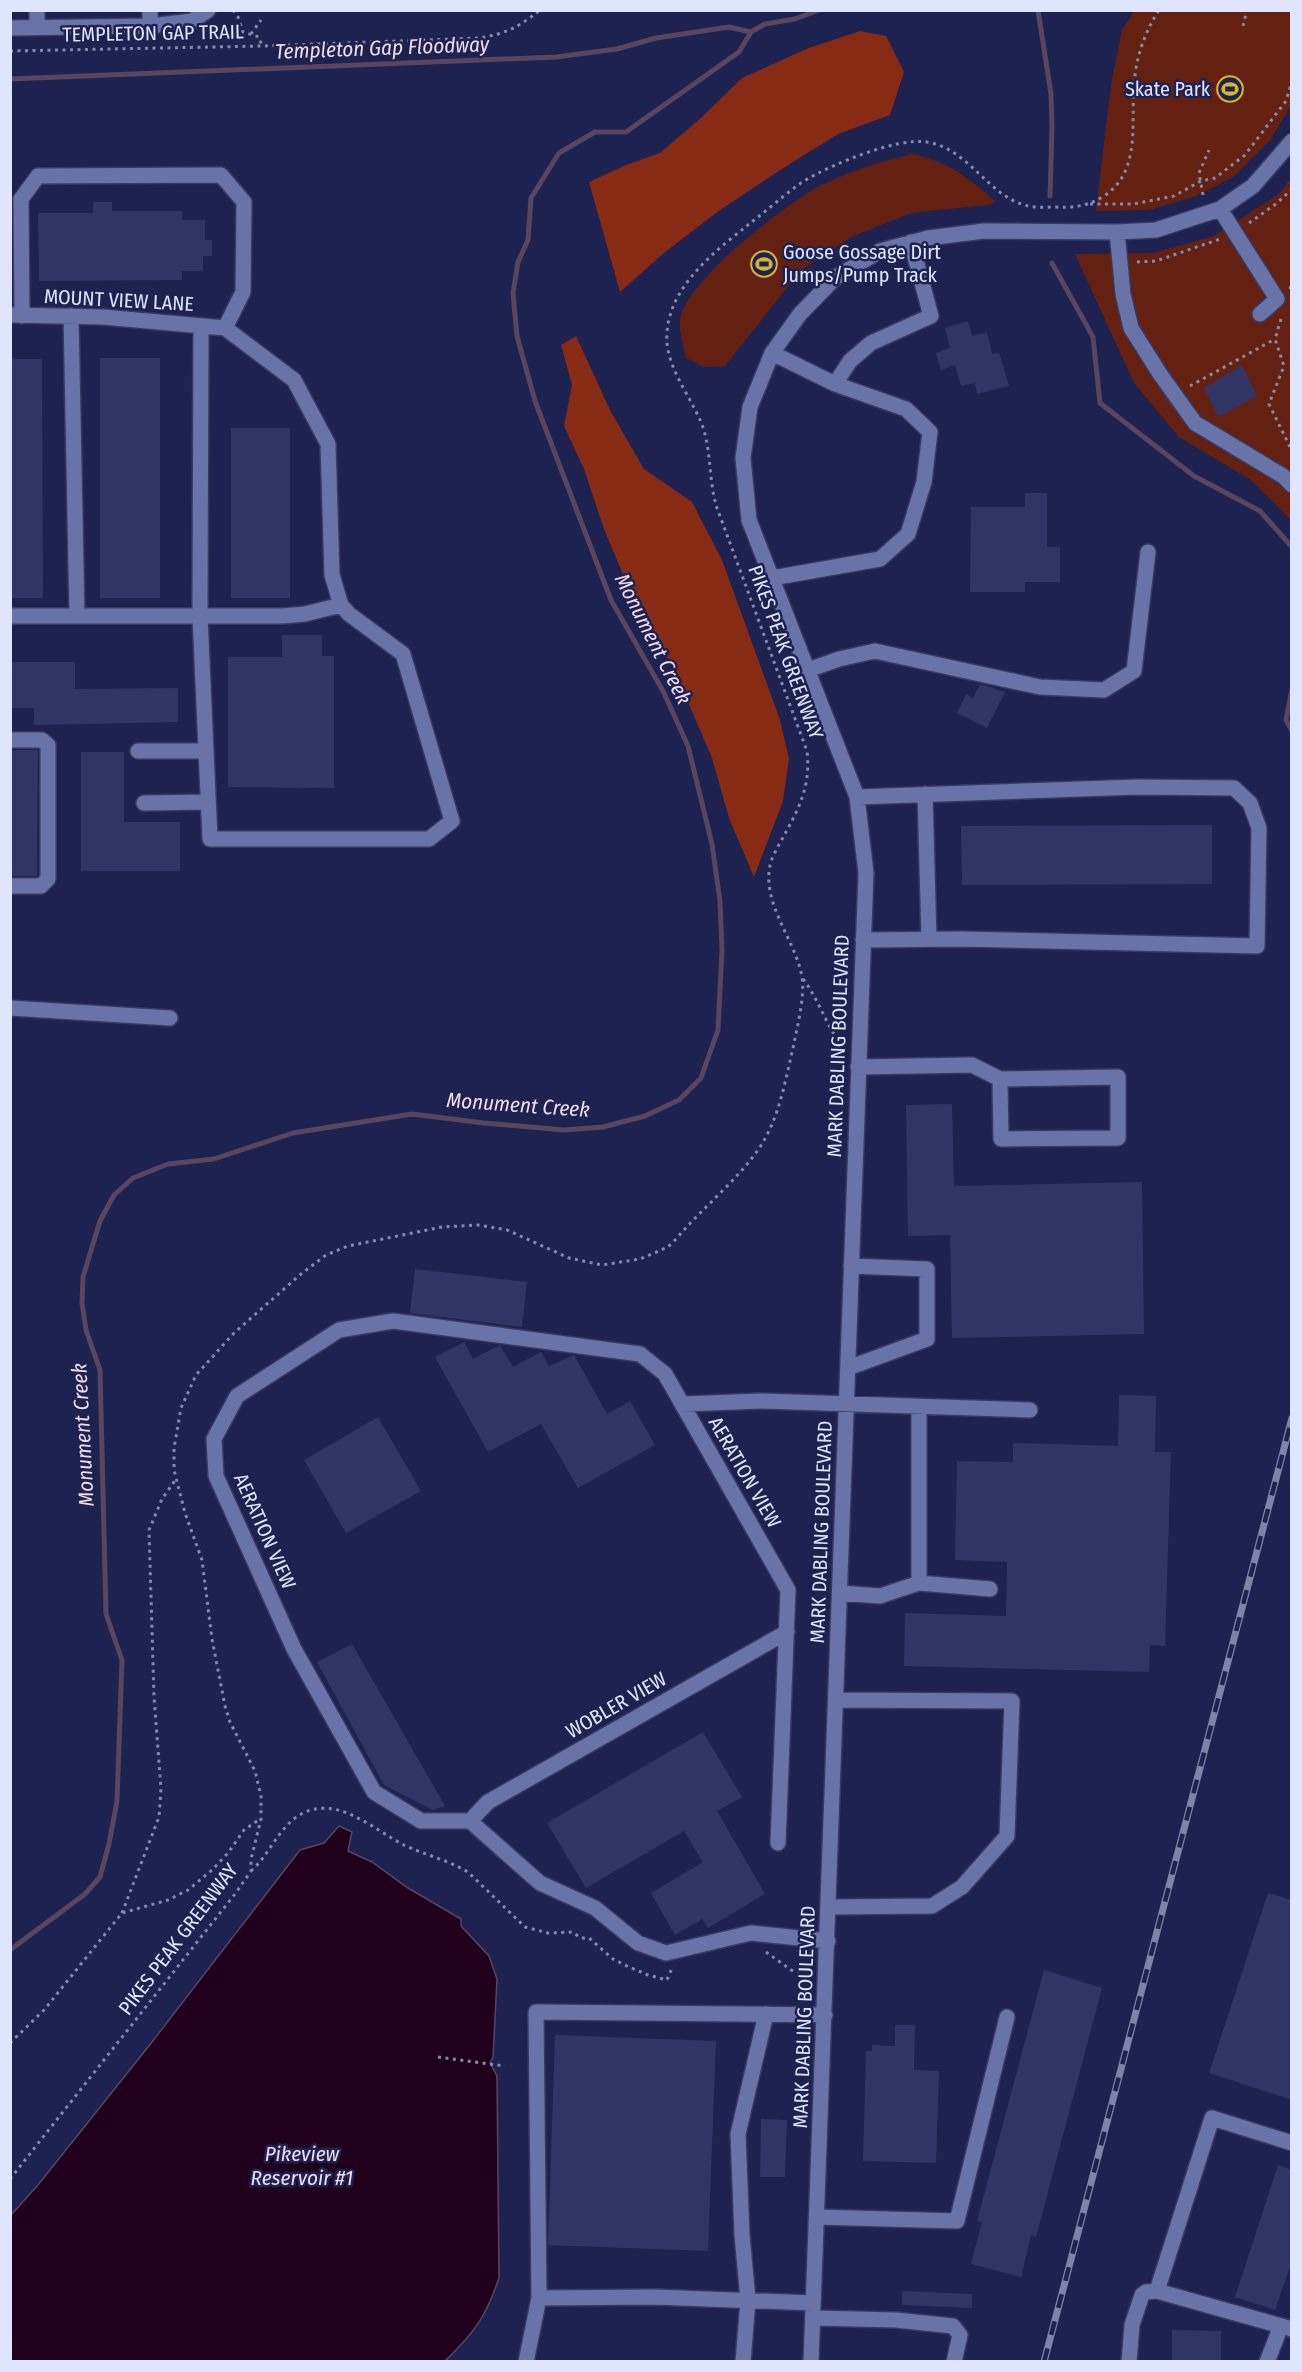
<svg xmlns="http://www.w3.org/2000/svg" width="1302" height="2372" font-family="'Fira Sans Condensed',sans-serif">
<rect width="100%" height="100%" fill="#1d2250"/>
<!-- green -->
<path fill="#642111" d="M1135 10 1291 11V105L1271 139 1233 177 1196 196 1149 210 1096 211 1111 85 1122 30Z
M912 154C949 162 968 177 996 202L986 205 911 213 853 236 801 270 725 366 704 367 686 358C684 347 679 333 680 322 681 284 785 205 818 187 847 172 879 162 912 154Z
M1291 178V520L1251 480 1179 437 1134 383 1075 254 1153 253 1214 236 1279 194Z"/>
<!-- forest -->
<path fill="#872b15" d="M860 31 886 36 904 72 890 115 838 134 777 172 720 210 665 252 620 292 589 182 626 165 660 153 701 118 742 78 809 48Z
M576 336 611 412 644 469 692 502 722 560 780 720 789 759 783 801 754 877 729 818 712 758 672 665 635 603 604 529 584 469 564 426 572 385 561 345Z"/>
<!-- water -->
<path fill="#20001c" stroke="#594560" stroke-width="1.5" d="M339 1826 352 1832 348 1851 372 1862 408 1888 461 1919V1926L489 1956 497 1979 493 2057 490 2063 497 2076 499 2278C486 2317 474 2333 445 2361H11V2215L38 2185 152 2042 300 1850 324 1843Z"/>
<g fill="none" stroke-linecap="round" stroke-linejoin="round">
<!-- stream -->
<path stroke="#594560" stroke-width="5" d="M1038 10 1051 94 1052 127 1050 196
M10 79 556 57 617 49 656 38 729 27 751 32
M1052 263 1093 337 1100 403 1194 476 1260 511 1292 547
M1292 689 1286 720 1292 731
M10 1950 85 1894 100 1877 109 1844 117 1801 122 1660 106 1614 100 1370 86 1330 82 1303 83 1277 100 1221 114 1195 133 1178 168 1164 214 1159 293 1133 412 1114 484 1123 564 1130 603 1127 645 1116 679 1100 701 1078 718 1030 722 950 720 901 712 844 688 746 663 691 611 600 535 401 517 336 513 293 518 262 528 240 531 198 559 153 595 132H626L739 52 751 32 765 24 795 19 819 10"/>
</g>
<!-- building -->
<path fill="#2f3666" d="M93 202H112V211H182V220H205V240H212V256H203V271H182V280L39 281 38 213H93Z
M968 321 972 336 987 332 992 354 999 353 1009 386 977 394 975 383 961 386 955 365 941 370 936 353 950 348 945 328Z
M100 358H160V598H100Z
M10 359H42L43 598H10Z
M1242 365 1257 396 1218 417 1204 388Z
M231 428H290V598H231Z
M1025 493H1047V547H1060V582H1025V592H970L971 507H1025Z
M282 635H322V656H334V788L228 787V657H282Z
M10 662H75V689L178 688V722L34 725V708H10Z
M980 684 1005 692 987 728 957 713 966 694 973 698Z
M10 750H38L37 876H10Z
M81 752H124V822H180V871H81Z
M1212 825V884L962 885 961 826Z
M952 1104 954 1186 1142 1182 1144 1334 952 1338 950 1235 908 1236 906 1105Z
M415 1269 527 1282 522 1327 410 1313Z
M464 1342 473 1359 500 1345 513 1367 541 1352 549 1366 574 1355 607 1414 630 1401 655 1445 578 1488 541 1424 488 1452 435 1357Z
M1119 1395 1156 1396 1155 1452H1171L1165 1646 1150 1645 1149 1672 904 1666 905 1613 1006 1616 1007 1562 955 1560 957 1461 1013 1462V1443L1118 1446Z
M378 1417 421 1491 346 1533 304 1460Z
M352 1644 445 1806 433 1810 384 1785 317 1662Z
M703 1732 742 1797 717 1811 765 1894 708 1928 702 1919 675 1935 651 1893 703 1862 684 1831 586 1888 547 1823Z
M1268 1893 1292 1900V2100L1209 2073Z
M1044 1970 1102 1988 1036 2237 1031 2235 1021 2277 971 2264 982 2222 977 2221Z
M895 2025H915L914 2070 939 2071 936 2163 863 2161 866 2051H872V2045L895 2046Z
M555 2035 716 2041 708 2251 548 2245Z
M761 2119 787 2120 785 2177H760Z
M1278 2165 1292 2170V2261L1275 2310 1235 2297Z
M902 2291 972 2294V2308L902 2305Z
M1172 2330 1221 2331V2361H1172Z"/>
<g fill="none" stroke-linecap="round" stroke-linejoin="round">
<!-- minor casing -->
<g stroke="#383960" stroke-width="18">
<path id="minor" d="M150 10V26
M10 28 150 26 192 21 208 10
M37 28V10
M1220 209 1277 299 1260 314
M1117 232 1123 294 1131 328 1160 374 1195 423 1283 476 1292 485
M10 315 103 317 225 328
M22 316 21 199 38 176 221 175 244 202 243 292 225 328
M71 316 77 616
M201 326 200 616H282L305 614 341 605
M772 353 835 384 850 361 871 343 931 316 911 242
M772 578 880 559 908 534 924 482 930 432 906 409 835 384
M10 616H200L210 839H429L452 821 403 654 349 614 341 605 332 575 328 444 294 380 225 328
M808 670 839 659 875 651 1040 687 1104 690 1134 671 1148 552
M10 740H42L48 745V879L41 886H10
M138 751H206
M925 794 929 939
M857 797 1138 787 1234 788 1250 803 1259 828 1257 946 961 939 863 940
M144 803 208 802
M10 1008 170 1018
M858 1067 972 1065 1000 1079 1118 1077V1138L1001 1139 1000 1079
M848 1368 927 1339V1269L851 1266
M683 1404 761 1401 1030 1410
M919 1407V1583L990 1589
M840 1593 880 1596 919 1583
M470 1821 488 1802 787 1632
M778 1843 788 1590 665 1374 640 1354 393 1321 339 1330 237 1396 214 1439 216 1476 294 1649 374 1792 421 1821H470L540 1883 595 1908 638 1943 666 1953 751 1933 828 1941
M829 1907 932 1906 962 1887 1007 1836 1012 1701 836 1700
M1292 2143 1212 2118 1157 2291 1292 2329
M817 2217 957 2221 1007 2017
M539 2298 655 2297 813 2303
M813 2318 896 2320 953 2326 960 2335 954 2362
M526 2362 539 2298 536 2012 825 2015
M743 2362 748 2300 742 2235 738 2134 766 2014
M811 2362 866 873 857 797 749 520 743 458 750 407 772 353 800 314 836 277 880 251 928 238 984 231 1117 232 1156 230 1220 209 1253 186 1292 141
M1129 2362 1132 2325 1142 2295 1146 2292 1157 2291
M1267 2362 1281 2326"/>
</g>
<!-- path -->
<path stroke="#848aac" stroke-width="3" stroke-dasharray="3 4.5" stroke-linecap="butt" d="M233 10 238 17 243 32 259 37 262 46
M1243 26 1247 10
M251 34 261 20
M10 51 262 46 479 38C505 34 519 27 540 10
M1203 195 1199 173 1209 150
M1090 204H1134L1174 196 1201 181 1215 178 1245 155 1286 101 1292 81
M1249 223 1276 204 1292 189
M1137 262 1156 261 1220 239
M1290 289 1292 279
M1281 319 1275 339 1284 366 1269 404 1292 451
M1190 386 1275 339
M803 979C819 1000 826 1025 842 1046
M251 1871C268 1856 277 1832 295 1818 333 1790 372 1829 404 1845 425 1855 448 1860 468 1872L525 1927 548 1933 572 1932 581 1938H589L613 1959 627 1966 648 1975 667 1980 672 1968
M122 1913 159 1817 161 1789 154 1697 149 1530 162 1499 176 1479
M766 1952 791 1970 810 1976
M10 2043 44 2010 122 1913 168 1900 188 1890 212 1870 228 1853 244 1830 260 1819
M438 2057 505 2066
M10 2179 235 1894 251 1871V1859L261 1819V1796L255 1771 230 1722 225 1706 212 1639 202 1560 185 1513 174 1470V1448L181 1408 196 1375 234 1333 301 1274 326 1255 348 1246 442 1227 478 1225 507 1230 569 1258 602 1265 640 1259 668 1247 677 1238C703 1207 737 1181 760 1147 779 1118 785 1082 793 1048 797 1028 805 997 802 977 795 937 756 898 773 856 792 819 812 794 807 751L717 508C708 480 712 449 701 422 689 394 664 364 667 332 671 283 718 249 753 221 770 208 786 193 804 181 830 165 897 137 927 142 970 149 988 197 1028 206 1036 208 1046 207 1055 207 1074 208 1088 206 1104 196 1144 170 1129 116 1135 75 1138 52 1146 30 1159 10"/>
<!-- minor -->
<use href="#minor" stroke="#6873a8" stroke-width="15"/>
<!-- rail casing -->
<g stroke="#7f84a7" stroke-width="7">
<path id="rail" d="M1044 2362 1292 1418"/>
</g>
<!-- rail -->
<use href="#rail" stroke="#1d2250" stroke-width="4.5" stroke-dasharray="14" stroke-linecap="butt"/>
</g>
<!-- icons -->
<defs>
<g id="stadium-ring" transform="scale(1.35)"><circle r="9.5" fill="#1d2250" stroke="#d5b534" stroke-width="1.5"/><path d="M0-5a6.5 5 0 1 0 0 10a6.5 5 0 1 0 0-10ZM-3.5-1.8h7v3.6h-7Z" fill="#d5b534"/></g>
</defs>
<g fill-rule="evenodd">
<use href="#stadium-ring" x="1230" y="89"/>
<use href="#stadium-ring" x="764" y="264"/>
</g>
<g text-anchor="middle" stroke-width="5" stroke-linejoin="round" paint-order="stroke">
<!-- street labels -->
<g font-size="20" fill="#dfe5fd" stroke="#1d2250">
<text transform="translate(153 33) rotate(-1)" y="7">TEMPLETON GAP TRAIL</text>
<text transform="translate(119 300) rotate(3)" y="7">MOUNT VIEW LANE</text>
<text transform="translate(786 652) rotate(70)" y="7">PIKES PEAK GREENWAY</text>
<text transform="translate(838 1046) rotate(-88)" y="7">MARK DABLING BOULEVARD</text>
<text transform="translate(745 1472) rotate(60)" y="7">AERATION VIEW</text>
<text transform="translate(265 1531) rotate(66)" y="7">AERATION VIEW</text>
<text transform="translate(821 1532) rotate(-88)" y="7">MARK DABLING BOULEVARD</text>
<text transform="translate(616 1705) rotate(-30)" y="7">WOBLER VIEW</text>
<text transform="translate(178 1939) rotate(-53)" y="7">PIKES PEAK GREENWAY</text>
<text transform="translate(804 2017) rotate(-88)" y="7">MARK DABLING BOULEVARD</text>
</g>
<!-- poi labels -->
<g font-size="20" fill="#dfe5fd" stroke="#1d2250" text-anchor="end">
<text x="1210" y="96">Skate Park</text>
<text x="783" y="259" text-anchor="start">Goose Gossage Dirt<tspan x="783" dy="23">Jumps/Pump Track</tspan></text>
</g>
<!-- water labels -->
<g font-size="21" font-style="italic" fill="#f2dced" stroke="#1d2250">
<text transform="translate(382 48) rotate(-2)" y="7">Templeton Gap Floodway</text>
<text transform="translate(653 639) rotate(63)" y="7">Monument Creek</text>
<text transform="translate(518 1105) rotate(4)" y="7">Monument Creek</text>
<text transform="translate(83 1435) rotate(-93)" y="7">Monument Creek</text>
<text x="302" y="2161">Pikeview<tspan x="302" dy="24">Reservoir #1</tspan></text>
</g>
</g>
<!-- border -->
<rect width="1302" height="2372" fill="none" stroke="#dfe5fd" stroke-width="24"/>
</svg>
